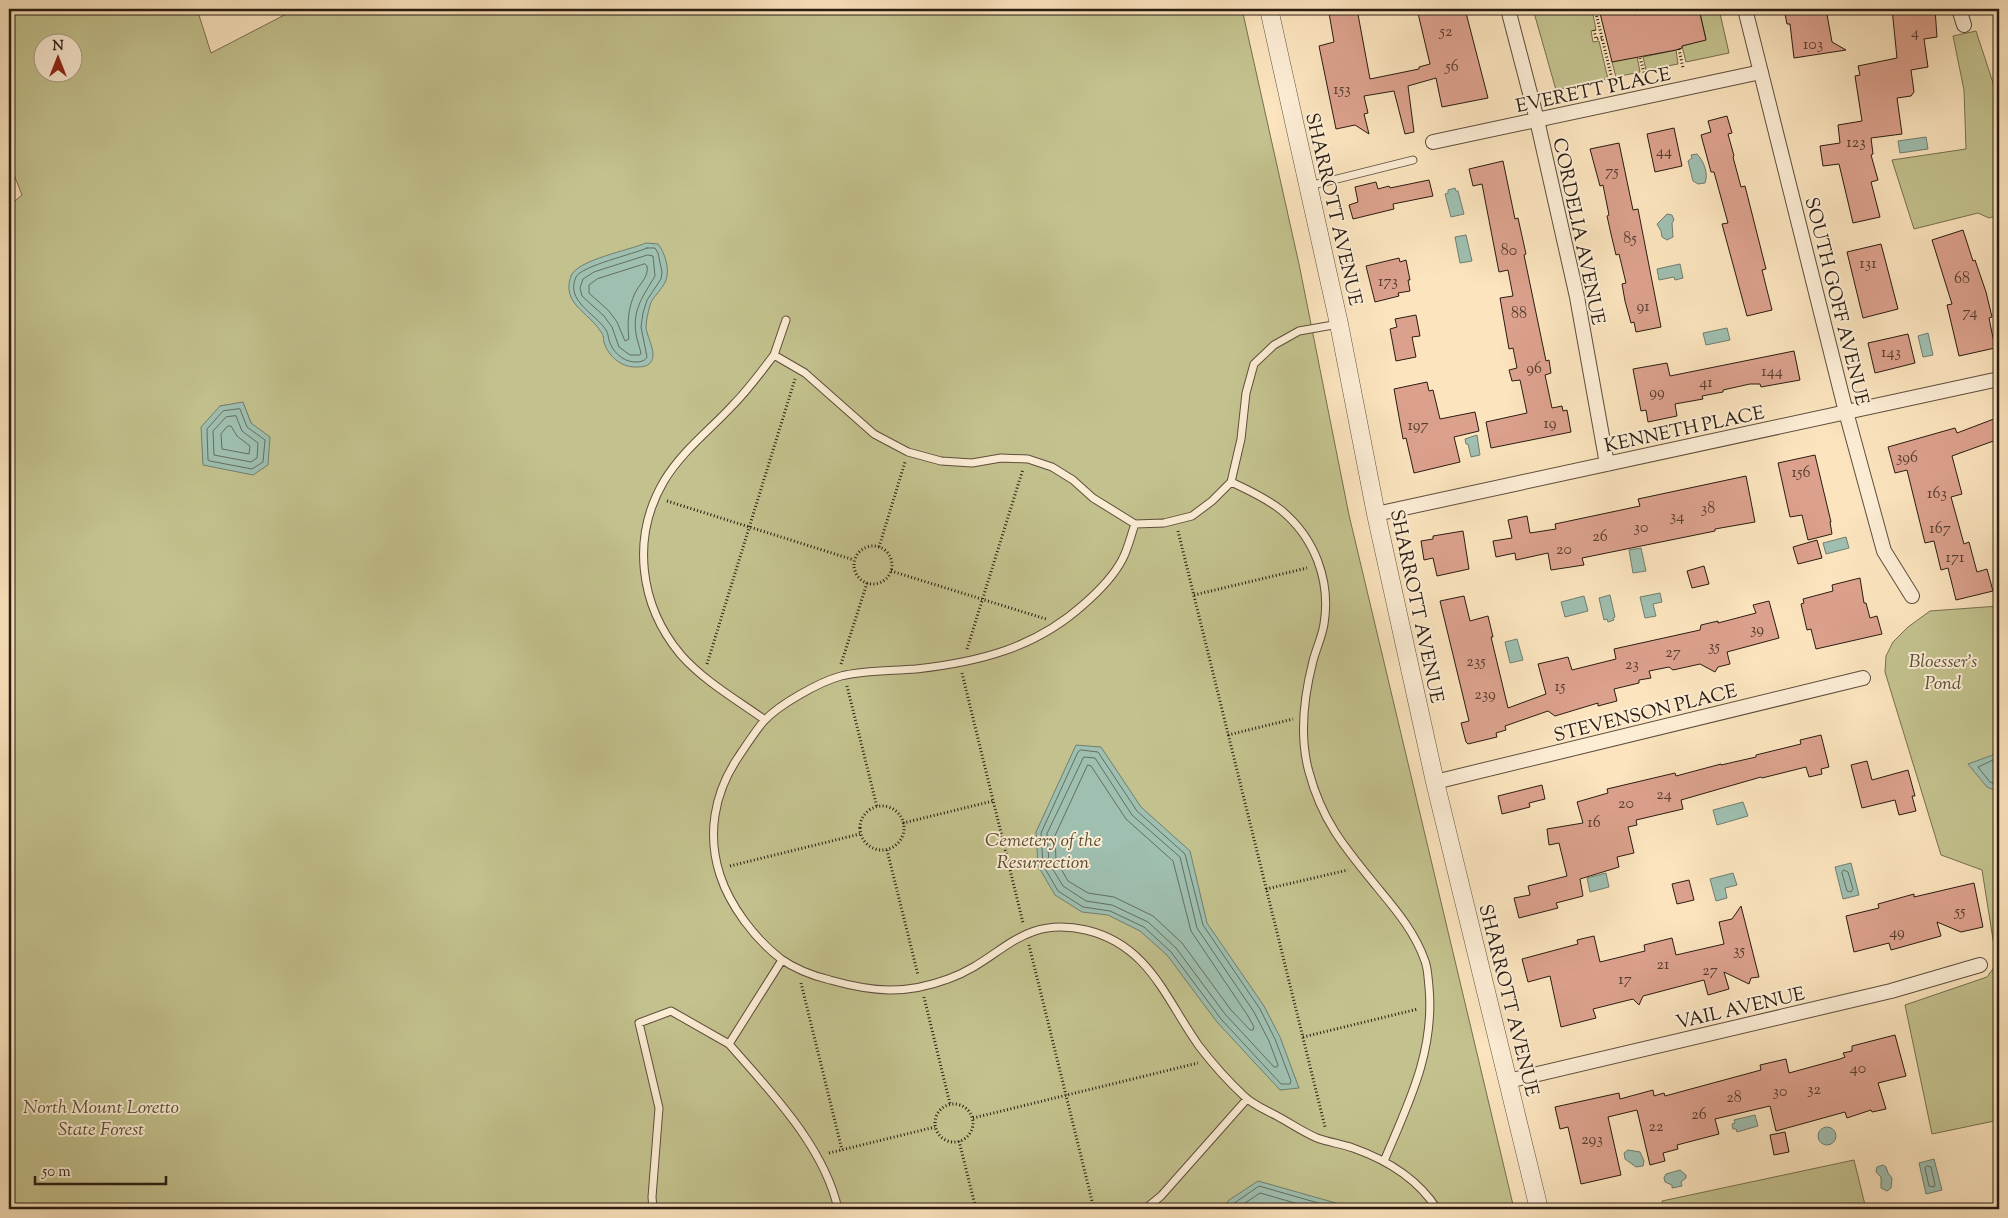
<svg xmlns="http://www.w3.org/2000/svg" width="2008" height="1218" font-family="'Sorts Mill Goudy',serif">
<rect width="100%" height="100%" fill="#fbe4be"/>
<filter id="stains"><feTurbulence type="fractalNoise" baseFrequency=".004" numOctaves="4"/><feColorMatrix values="0 0 0 0 .2 0 0 0 0 .09 0 0 0 0 .02 0 0 0 .5 -.17"/></filter>
<radialGradient id="worn" r=".72"><stop offset=".6" stop-color="#630" stop-opacity="0"/><stop offset="1" stop-color="#630" stop-opacity=".3"/></radialGradient>
<!-- green -->
<path fill="#c3c28e" stroke="#766f50" fill-rule="evenodd" d="M9 9H197L211 53 296 9H1242L1299 264 1349 515 1514 1209H9V206L22 195 9 162ZM42 42H72V72H42ZM243 403 251 423 220 406Z
M1533 9H1592L1596 30 1591 31 1593 42 1599 41 1608 79 1556 90Z
M1699 9H1719L1729 53 1686 62 1682 46 1706 39Z
M1976 31 1999 101V215L1989 218 1978 213 1914 229 1892 160 1966 149 1964 90 1953 36Z
M1676 50 1678 64 1646 70 1643 57Z
M1637 56 1640 72 1616 77 1612 62Z
M1999 606V1120L1932 1134 1905 1005 1987 977 1995 966V952L1982 870 1941 855 1885 672 1886 656 1893 642 1908 627 1930 611Z
M1854 1160 1866 1209H1664L1662 1201Z"/>
<!-- water -->
<path fill="#9fbfb0" stroke="#707e70" d="M1926 137 1928 149 1900 153 1898 141Z
M1697 154C1703 160 1709 173 1705 183L1698 184 1693 181 1688 161 1692 158 1691 155Z
M1455 188 1456 191H1458L1464 214 1451 217 1445 194 1448 193V190Z
M1667 214 1672 215 1674 220 1672 223 1673 237 1667 240 1662 237 1661 231 1657 224Z
M1466 235 1472 261 1460 263 1455 237Z
M646 243 658 244C665 253 670 269 666 280 663 289 653 296 650 305 648 313 646 320 646 328 647 337 659 356 649 364 646 367 639 367 635 367 621 367 608 356 604 342 603 339 604 335 601 332 589 312 561 304 571 276 577 260 630 250 646 243Z
M1680 264 1683 278 1675 280 1674 277 1659 280 1657 269Z
M1727 328 1730 340 1706 345 1703 333Z
M1928 333 1933 355 1923 357 1918 336Z
M243 402 251 423 270 437 268 465 253 475 203 465 201 427 220 406Z
M1477 435 1480 455 1471 457 1468 444H1466L1465 439Z
M1846 537 1849 548 1826 554 1823 543Z
M1641 548 1646 571 1633 573 1629 550Z
M1660 593 1662 602 1653 604 1656 616 1645 618 1640 597Z
M1610 595 1615 617 1613 618 1614 620 1608 622 1607 619 1604 620 1599 598Z
M1584 596 1588 611 1565 617 1561 602Z
M1517 639 1523 660 1510 663 1505 642Z
M1999 742V792L1987 787 1968 764 1993 755Z
M1076 745 1101 747 1141 807 1190 851 1207 923 1264 1006 1280 1037 1299 1088 1280 1090 1217 1022 1167 955 1140 931 1108 915 1082 912 1055 895 1038 866 1036 832Z
M1743 802 1748 816 1717 825 1713 810Z
M1851 863 1859 895 1843 899 1835 867Z
M1606 873 1609 887 1590 892 1587 878Z
M1733 873 1737 885 1725 888 1727 898 1716 901 1710 879Z
M1755 1115 1758 1126 1737 1132 1736 1129H1733L1732 1124 1735 1123 1734 1120Z
M1818 1136a9 9 0 1 1 18 0a9 9 0 1 1-18 0Z
M1628 1150 1640 1152 1644 1161 1643 1166 1636 1167 1625 1159 1624 1153Z
M1934 1159 1942 1190 1926 1194 1919 1163Z
M1883 1165 1886 1167 1888 1173 1892 1178 1891 1188 1887 1191 1881 1188V1177L1876 1172 1877 1167Z
M1680 1170 1686 1175V1178L1681 1182 1682 1186 1672 1188V1185L1665 1182 1664 1178 1666 1174Z
M1258 1181 1350 1207 1351 1209H1222L1229 1200Z"/>
<g fill="none" stroke-linecap="round" stroke-linejoin="round">
<!-- shore -->
<path stroke="#646e60" stroke-width="1" d="M647 248H655L658 253 662 272 661 279 647 300 643 313 641 327 647 357C644 362 639 362 634 362 622 361 612 351 609 340 608 336 608 333 606 330 595 313 565 301 576 277 581 266 634 254 647 248Z
M648 255 653 256 655 276C644 295 632 309 636 334 637 341 640 347 641 354L639 355H630L619 347 612 327 604 316 582 296 580 288 583 279 594 272Z
M645 264 647 266C649 277 640 283 635 293 628 308 627 324 629 339L625 341 617 322 609 311 589 293V285L597 279Z
M240 409 247 427 265 440 263 462 252 469 210 461 208 460 207 429 223 411Z
M236 416 242 431 258 443 257 458 251 462 214 455 213 431 226 417Z
M228 426H231L237 436 250 446 249 454 222 449 221 434Z
M1081 750 1098 752 1137 811 1185 854 1203 925 1260 1009 1275 1039 1291 1081 1290 1084H1281L1221 1019 1171 952 1144 927 1110 911 1083 907 1058 891 1043 865 1041 833 1078 752Z
M1999 753 1995 759 1978 767 1990 782 1999 786
M1084 757 1095 758 1132 815 1180 857 1197 928 1254 1012 1269 1041 1278 1065 1277 1067H1274L1225 1014 1176 948 1148 922 1112 905 1086 901 1063 886 1049 863 1047 834Z
M1088 765 1091 766 1126 819 1173 861 1191 931 1248 1016 1254 1027 1253 1030H1250L1231 1010 1182 943 1153 916 1114 897 1088 893 1068 881 1056 860 1055 836Z
M1844 870 1848 872 1853 889 1851 892 1847 891 1842 873Z
M1927 1166 1931 1167 1935 1185 1934 1187 1929 1186 1925 1168Z
M1228 1209 1233 1204 1259 1186 1339 1209
M1236 1209 1260 1193 1316 1209"/>
</g>
<!-- building -->
<path fill="#dca18d" stroke="#2a1c11" d="M1353 9H1357L1370 79 1419 69V67L1430 64 1417 9H1465L1488 98 1442 107 1436 78 1408 86 1414 132 1405 134 1394 91 1364 96 1368 113 1364 114 1369 134 1355 125 1336 129 1319 46 1334 42 1329 13Z
M1599 9H1633L1634 15 1659 9H1699L1706 40 1682 46V48L1676 50 1612 62Z
M1784 9H1826L1832 42 1846 50 1794 58 1790 24H1787Z
M1892 9H1935L1937 37 1924 39 1928 67 1911 70 1914 92 1911 96 1897 98 1902 134 1871 138 1873 154 1871 155 1878 180 1871 182 1880 217 1853 223 1839 164 1823 166 1820 146 1840 143 1838 125 1862 121 1855 76 1860 75 1858 66 1897 58Z
M1727 116 1732 133 1728 134 1734 156 1733 157 1741 187 1745 186 1766 269 1762 270 1772 310 1747 316 1722 224 1728 223 1714 172H1711L1701 135 1711 132 1708 121Z
M1674 128 1682 166 1655 172 1647 134Z
M1619 143 1633 210 1638 209 1661 327 1636 332 1634 322 1631 323 1625 301 1622 284 1626 283 1619 254 1616 255 1611 234 1607 216 1609 215 1603 185 1600 186 1590 149Z
M1503 161 1515 219 1518 218 1526 254 1524 255 1546 361 1549 360 1551 373 1545 375 1552 408 1562 406 1563 411 1567 410 1571 432 1491 448 1486 422 1527 413 1520 380 1512 381 1509 370 1517 368 1513 348 1509 349 1500 298 1513 296 1508 270 1499 272 1482 184 1473 186 1469 169Z
M1429 180 1433 196 1393 204 1394 209 1353 219 1349 205 1358 202 1355 187 1376 182 1378 189 1389 186 1390 188Z
M1963 230 1973 261 1975 260 1986 292 1992 317 1989 318 1995 348 1959 356 1947 305 1952 304 1932 240Z
M1881 244 1898 309 1863 318 1847 252Z
M1399 258 1400 262 1406 260 1410 280H1408L1410 291 1398 293 1399 296 1375 302 1366 266Z
M1416 315 1420 336 1412 337 1416 357 1396 361 1390 329 1397 327 1395 319Z
M1908 334 1915 363 1875 373 1868 343Z
M1794 351 1800 380 1761 387 1760 384H1750L1723 390V392L1702 396 1703 399 1675 404 1677 416 1648 422 1646 410 1641 411 1633 369 1667 363 1670 376Z
M1427 382 1429 391 1433 390 1440 419 1475 412 1479 431 1454 437 1460 462 1414 473 1406 438 1403 439 1394 389Z
M1999 417V439L1952 456 1962 494 1951 497 1964 544 1969 542 1977 572 1987 569 1993 591 1956 600 1948 568 1941 570 1934 541 1925 543 1907 470 1895 473 1888 447 1955 428 1957 433Z
M1815 455 1831 522H1830L1832 534 1808 540 1802 515 1790 517 1778 463Z
M1746 476 1755 522 1715 529V531L1582 558 1584 565 1551 570 1548 553 1516 560 1515 553 1496 557 1493 541 1512 538 1508 520 1527 516 1530 533 1556 529 1555 524 1640 506 1638 499Z
M1463 531 1469 569 1437 576 1433 558 1424 560 1421 541 1433 539V536Z
M1817 540 1822 558 1798 564 1793 547Z
M1704 566 1709 584 1692 588 1687 571Z
M1860 578 1864 603H1866L1870 618 1877 616 1882 634 1816 649 1811 629 1807 630 1801 604 1804 603 1803 599 1833 591 1832 585Z
M1464 596 1470 621 1488 616 1493 637H1491L1508 708 1546 694 1538 664 1568 657 1572 670 1616 659 1614 649 1700 630 1701 625 1718 621V623L1756 613 1753 605 1769 601 1779 638 1727 652 1730 664 1718 667 1715 672 1700 664 1673 670 1669 667 1649 671 1651 678 1639 680V683L1614 689 1617 701 1598 706V703L1555 716 1548 711 1505 726 1506 730 1496 733 1497 737 1468 744 1466 742 1461 723 1469 721 1440 601Z
M1821 735 1829 767 1821 769 1822 774 1809 777 1806 767 1762 778 1761 777 1681 800 1683 809 1636 820 1637 825 1628 827 1634 853 1617 857 1619 867 1580 879 1583 896 1556 903 1558 908 1519 918 1514 898 1530 895 1528 886 1567 876 1559 843 1549 845 1547 829 1583 823 1577 802 1608 793 1607 789 1675 773 1676 776 1721 764V765L1756 757V755L1801 744 1800 740Z
M1867 761 1872 780 1908 770 1915 796H1912L1916 811 1899 815 1895 800 1862 808 1851 765Z
M1542 785 1545 799 1529 803 1530 807 1502 814 1498 796Z
M1689 880 1694 900 1677 904 1672 884Z
M1974 883 1983 927 1961 932 1937 922 1941 936 1891 950 1889 943 1854 952 1846 916 1879 908 1878 904 1914 894V897Z
M1741 906 1759 977 1751 978 1749 984 1724 972 1729 989 1708 995 1704 980 1643 996 1639 1005 1633 999 1593 1009 1596 1018 1561 1027 1550 976 1528 982 1522 959 1578 944 1577 940 1594 936 1600 962 1645 951 1644 945 1672 938 1676 955 1724 944 1719 922 1732 919Z
M1895 1035 1906 1076 1878 1083 1886 1109 1872 1112 1871 1110 1847 1118 1845 1112 1776 1131 1770 1106 1715 1119 1719 1134 1677 1145 1678 1149 1663 1153 1665 1161 1650 1165 1637 1110 1608 1117 1621 1175 1581 1184 1568 1127 1560 1129 1555 1107 1619 1093 1620 1099 1653 1090 1654 1096 1664 1093 1665 1096 1761 1070 1760 1065 1786 1059 1789 1073 1840 1059 1845 1057 1843 1053 1852 1051V1046Z
M1785 1132 1789 1152 1774 1155 1770 1135Z"/>
<g fill="none" stroke-linecap="round" stroke-linejoin="round">
<!-- service casing -->
<g stroke="#5e4e3c" stroke-width="9">
<path id="service" d="M1309 186 1413 160
M774 355 786 320
M1231 482C1248 490 1266 498 1281 510 1315 538 1331 581 1324 624 1322 637 1316 649 1313 661 1304 696 1299 736 1309 772 1322 821 1345 848 1377 887 1396 910 1415 932 1425 961 1428 969 1428 979 1429 987 1435 1052 1408 1104 1384 1161
M1135 524C1131 535 1128 549 1122 560 1113 577 1098 592 1083 605 1035 648 979 662 916 669 891 671 865 670 841 676 819 682 778 705 763 722 754 733 745 747 737 759 714 794 707 835 720 875 730 906 755 939 781 959 795 969 814 976 830 980 873 992 905 995 948 979 1002 960 1019 915 1086 930 1149 945 1165 998 1199 1046 1212 1063 1229 1082 1244 1096 1253 1105 1266 1110 1277 1116 1290 1123 1303 1132 1317 1138 1328 1142 1341 1144 1353 1148 1387 1160 1418 1179 1437 1209
M765 720C737 700 704 681 681 655 639 605 631 537 664 481 682 451 710 430 733 405 748 390 761 372 774 355L805 373 874 434 908 452 941 461 972 463 1001 458 1028 459 1052 467 1073 480 1093 498 1135 524 1164 523 1192 516 1212 501 1231 482 1241 439 1246 393 1254 364 1274 345 1299 331 1339 324
M782 960 729 1044C770 1091 824 1146 838 1209
M653 1209 652 1197 659 1108 639 1023 671 1011 729 1044
M1145 1209 1161 1196 1247 1099"/>
</g>
<!-- minor casing -->
<g stroke="#5e4e3c" stroke-width="16">
<path id="minor" d="M1508 9 1537 120 1577 297 1607 464
M1745 9 1846 412 1884 551 1912 596
M1959 9 1964 25
M1433 142 1761 72
M1376 514 1999 379
M1435 782 1863 678
M1508 1081 1891 991 1980 965"/>
</g>
<!-- tertiary casing -->
<g stroke="#5e4e3c" stroke-width="19">
<path id="tertiary" d="M1269 9 1339 324 1376 514 1435 782 1539 1209"/>
</g>
<!-- path -->
<path stroke="#2a1c11" stroke-width="3" stroke-dasharray="1 2.5" stroke-linecap="butt" d="M1595 9 1613 83
M1594 30 1596 39 1602 38
M1679 49 1683 68
M1640 58 1645 76
M667 501 854 560
M1178 531 1325 1127
M854 565a19 19 0 1 1 38 0a19 19 0 1 1-38 0Z
M879 547 905 462
M891 571 1046 619
M1194 595 1307 568
M967 649 1023 469
M707 664 795 379
M841 664 867 583
M962 673 1023 923
M847 686 877 807
M1228 735 1293 719
M860 828a22 22 0 1 1 44 0a22 22 0 1 1-44 0Z
M903 823 993 801
M887 850 918 975
M730 866 860 834
M1266 889 1348 870
M1029 945 1094 1209
M801 983 842 1150
M924 997 950 1104
M1303 1037 1418 1009
M935 1123a19 19 0 1 1 38 0a19 19 0 1 1-38 0Z
M973 1118 1198 1063
M959 1141 976 1209
M829 1153 935 1127"/>
<!-- service -->
<use href="#service" stroke="#fcedd5" stroke-width="7"/>
<!-- minor -->
<use href="#minor" stroke="#fcedd5" stroke-width="14"/>
<!-- tertiary -->
<use href="#tertiary" stroke="#fcedd5" stroke-width="18"/>
</g>
<g text-anchor="middle" stroke-width="4" stroke-linejoin="round" paint-order="stroke">
<!-- number labels -->
<g font-size="16" fill="#563d30">
<text x="1446" y="36">52</text>
<text x="1915" y="37">4</text>
<text x="1813" y="49">103</text>
<text x="1452" y="71">56</text>
<text x="1342" y="94">153</text>
<text x="1856" y="147">123</text>
<text x="1664" y="156">44</text>
<text x="1612" y="176">75</text>
<text x="1630" y="243">85</text>
<text x="1509" y="255">80</text>
<text x="1868" y="268">131</text>
<text x="1962" y="283">68</text>
<text x="1388" y="286">173</text>
<text x="1643" y="311">91</text>
<text x="1970" y="317">74</text>
<text x="1519" y="318">88</text>
<text x="1891" y="357">143</text>
<text x="1534" y="373">96</text>
<text x="1772" y="376">144</text>
<text x="1706" y="387">41</text>
<text x="1657" y="397">99</text>
<text x="1550" y="428">19</text>
<text x="1418" y="430">197</text>
<text x="1907" y="462">396</text>
<text x="1801" y="477">156</text>
<text x="1937" y="498">163</text>
<text x="1708" y="513">38</text>
<text x="1677" y="521">34</text>
<text x="1641" y="532">30</text>
<text x="1940" y="533">167</text>
<text x="1600" y="541">26</text>
<text x="1564" y="554">20</text>
<text x="1955" y="562">171</text>
<text x="1757" y="634">39</text>
<text x="1714" y="651">35</text>
<text x="1673" y="657">27</text>
<text x="1476" y="666">235</text>
<text x="1632" y="669">23</text>
<text x="1560" y="691">15</text>
<text x="1485" y="699">239</text>
<text x="1664" y="799">24</text>
<text x="1626" y="808">20</text>
<text x="1594" y="827">16</text>
<text x="1960" y="916">55</text>
<text x="1897" y="937">49</text>
<text x="1739" y="955">35</text>
<text x="1663" y="969">21</text>
<text x="1710" y="975">27</text>
<text x="1625" y="984">17</text>
<text x="1858" y="1073">40</text>
<text x="1814" y="1094">32</text>
<text x="1780" y="1096">30</text>
<text x="1734" y="1102">28</text>
<text x="1699" y="1119">26</text>
<text x="1656" y="1131">22</text>
<text x="1592" y="1144">293</text>
</g>
<!-- street labels -->
<g font-size="19" fill="#2a1c11" stroke="#fcedd5">
<text transform="translate(1593 89) rotate(-12)" y="7">EVERETT PLACE</text>
<text transform="translate(1335 209) rotate(77)" y="7">SHARROTT AVENUE</text>
<text transform="translate(1580 231) rotate(78)" y="7">CORDELIA AVENUE</text>
<text transform="translate(1838 301) rotate(76)" y="7">SOUTH GOFF AVENUE</text>
<text transform="translate(1684 428) rotate(-12)" y="7">KENNETH PLACE</text>
<text transform="translate(1418 606) rotate(78)" y="7">SHARROTT AVENUE</text>
<text transform="translate(1645 712) rotate(-14)" y="7">STEVENSON PLACE</text>
<text transform="translate(1510 1000) rotate(76)" y="7">SHARROTT AVENUE</text>
<text transform="translate(1740 1007) rotate(-13)" y="7">VAIL AVENUE</text>
</g>
<!-- park labels -->
<g font-size="19" font-style="italic" fill="#584e36" stroke="#fcedd5">
<text x="1943" y="667">Bloesser's<tspan x="1943" dy="22">Pond</tspan></text>
<text x="1043" y="846">Cemetery of the<tspan x="1043" dy="22">Resurrection</tspan></text>
<text x="101" y="1113">North Mount Loretto<tspan x="101" dy="22">State Forest</tspan></text>
</g>
</g>
<!-- margin -->
<rect width="2008" height="1218" fill="none" stroke="#fbe4be" stroke-width="30"/>
<rect x="10" y="10" width="1988" height="1198" fill="none" stroke="#2a1c11" stroke-width="2.5"/>
<rect x="15" y="15" width="1978" height="1188" fill="none" stroke="#2a1c11"/>
<!-- north arrow -->
<g transform="translate(58 58)"><circle r="24" fill="#fcedd5" stroke="#a89987"/>
<path d="M0-4L9 19L0 12L-9 19Z" fill="#8f2418"/>
<text y="-8" font-size="14" font-weight="bold" text-anchor="middle" fill="#2a1c11">N</text>
</g>
<!-- scale -->
<path d="M35 1176v8h131v-8" fill="none" stroke="#2a1c11" stroke-width="2.5"/>
<text x="42" y="1176" font-size="15" fill="#2a1c11" stroke="#fcedd5" stroke-width="4" paint-order="stroke">50 m</text>
<rect width="100%" height="100%" filter="url(#stains)"/>
<rect width="100%" height="100%" fill="url(#worn)"/>
</svg>
